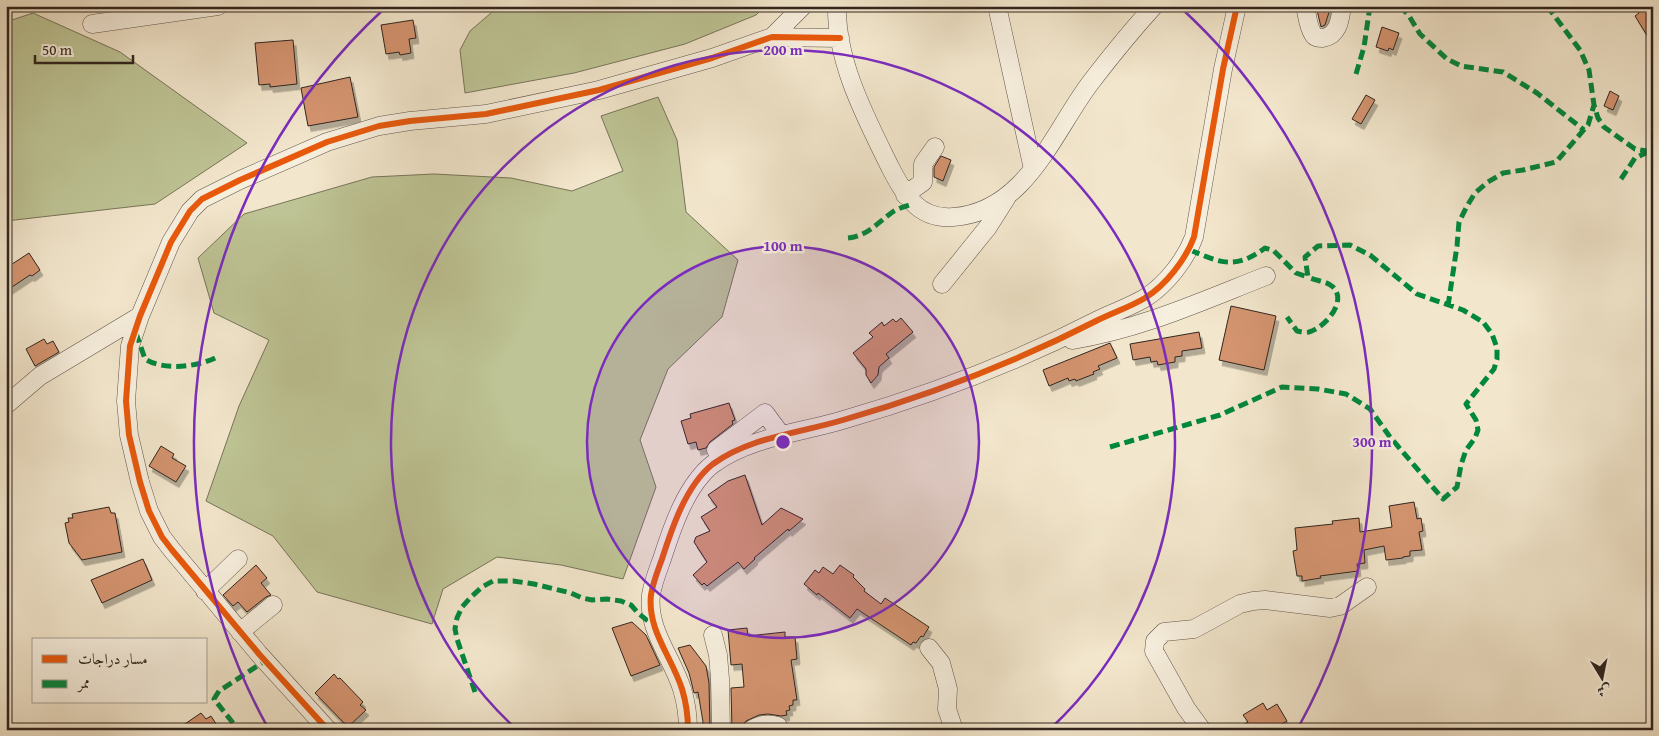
<svg xmlns="http://www.w3.org/2000/svg" width="1659" height="736" font-family="'Gentium Book Plus',Amiri,serif">
<defs>
<filter id="shadow"><feDropShadow dx="3" dy="5.5" stdDeviation="0" flood-color="#0004"/></filter>
</defs>
<rect width="100%" height="100%" fill="#f2e6cc"/>
<filter id="stains"><feTurbulence type="fractalNoise" baseFrequency=".004" numOctaves="4"/><feColorMatrix values="0 0 0 0 .2 0 0 0 0 .09 0 0 0 0 .02 0 0 0 .5 -.17"/></filter>
<radialGradient id="worn" r=".72"><stop offset=".6" stop-color="#630" stop-opacity="0"/><stop offset="1" stop-color="#630" stop-opacity=".3"/></radialGradient>
<!-- green -->
<path fill="#bec495" stroke="#78745a" d="M499 6H765L756 15 685 44 574 73 465 93 460 50 470 31Z
M33 13 120 52 247 143 155 204 6 221V22Z
M658 97 677 140 686 212 738 260 722 317 668 369 640 440 656 487 623 579 561 565 497 557 443 589 432 624 317 592 273 536 206 501 239 406 269 340 214 313 198 258 244 214 372 177 434 174 511 178 572 191 623 171 601 116Z"/>
<!-- building -->
<path fill="#d4946f" stroke="#31251f" filter="url(#shadow)" d="M1316 6H1331L1325 25 1321 27Z
M1635 6H1653V45L1635 16 1639 13Z
M413 20 416 38 409 39 411 53 400 55 399 52 386 54 381 25Z
M1382 27 1399 33 1393 50 1389 48 1388 51 1376 47Z
M293 40 297 84 270 87V84L259 85 255 43Z
M350 77 358 117 308 126 301 88Z
M1610 91 1619 96 1613 110 1604 106Z
M1366 95 1375 100 1361 124 1352 119Z
M941 156 951 160 943 181 934 177V167Z
M29 253 40 270 32 276 30 275 6 291V268Z
M1231 306 1276 316 1264 370 1219 360Z
M901 318 913 332 886 354 889 358 879 367 878 375 871 383 866 375V369L853 353 873 337 869 333 882 322 884 326 893 319 896 322Z
M1199 332 1202 348 1182 351V356L1175 357V362L1158 365 1157 361 1151 362 1150 357 1133 360 1130 344Z
M44 339 47 344 53 341 59 352 35 366 26 349Z
M1110 343 1117 358 1098 366 1100 369 1093 372 1094 374 1076 381 1075 379 1069 381 1068 378 1049 386 1043 370Z
M729 403 735 420 732 421 733 424 710 442 706 448 698 450 696 442 688 444 681 421 691 418 690 414Z
M161 446 174 454 172 458 186 466 176 482 149 466Z
M745 475 762 525 781 508 803 519 789 531 788 529 754 558 755 559 744 569 738 562 707 586 704 583 702 585 693 575 707 562 694 542 696 537 710 531 701 517 717 507 708 495 728 481Z
M1414 502 1417 519 1421 518 1423 531 1419 532 1422 550 1410 551V556L1403 557V558L1386 560 1384 546 1364 550 1365 563 1357 564 1358 571 1320 576 1321 578 1302 581V576H1297L1293 551 1297 550 1295 528 1333 524 1332 521 1359 518 1360 532 1392 527 1389 506Z
M109 507 111 513H115L122 552 82 560 69 543 65 523 69 522 68 518H73L72 514Z
M143 559 152 580 102 603 91 580Z
M256 565 267 578 261 583 271 595 266 597 247 612 238 602 233 606 223 595Z
M840 565 854 575 853 577 865 589 864 591 881 604 885 598 929 627 923 637 921 636 916 643 913 642 911 645 857 609 850 618 818 593 817 595 804 584 815 570 819 573 823 567 833 574Z
M632 622 646 635 660 665 631 676 612 628Z
M747 628 748 636 785 632V637H795L797 659 791 660 797 700H793V705L789 706 790 710 786 711 787 715 781 716 768 714 759 715 746 721 741 728 732 729 731 688 744 687 742 664 731 665 728 630Z
M690 645 706 666 709 683 710 730H701L703 722 698 692 694 693 689 673 678 648Z
M334 674 338 679 340 678 363 702 360 705 366 710 348 727 315 693Z
M1263 703 1267 710 1277 704 1287 721 1280 725 1283 730H1234L1248 722 1243 715Z
M201 713 206 719 211 716 220 730H176Z"/>
<g fill="none" stroke-linecap="round" stroke-linejoin="round">
<!-- minor casing -->
<g stroke="#61554a" stroke-width="19">
<path id="minor" d="M837 6C836 62 866 118 890 167 904 194 918 220 953 217 1026 212 1053 132 1091 82 1111 56 1132 30 1154 6
M997 6 1033 169
M1305 6C1307 14 1308 27 1313 34 1315 38 1318 38 1323 38 1339 35 1340 19 1342 6
M92 24 218 6
M772 37 803 6
M905 195 923 182V164L935 147
M942 284 988 227 1007 197
M1072 340C1141 329 1202 301 1266 276
M6 405 40 376 140 316
M716 450 765 413 782 436
M205 591 238 559
M240 632 273 605
M713 635 718 655 720 679 721 730
M929 648 941 663 948 689 947 709 954 730
M328 730 259 654 172 550 162 537 149 511 140 482 129 435 126 401 130 346 140 316 171 242 190 211 202 199 240 180 327 142 379 126 410 121 486 114 599 90 712 58 772 37 840 38
M688 730C688 716 686 702 682 689 672 657 647 630 651 595 653 582 658 570 662 559 672 528 686 485 713 464 750 437 800 433 843 420 930 395 1016 362 1096 321 1112 313 1130 307 1145 298 1166 285 1186 259 1194 237L1223 69 1237 6
M751 730C760 724 768 723 778 726L779 730
M1202 730 1186 708 1154 651 1155 641 1164 632 1194 629 1240 604 1253 601 1265 600 1330 608 1340 606 1367 587"/>
</g>
<!-- minor -->
<use href="#minor" stroke="#f7efde" stroke-width="18"/>
<!-- quiet -->
<path stroke="#00873e" stroke-width="5" stroke-dasharray="10 5" stroke-linecap="butt" d="M1400 6 1409 16 1420 34 1447 59 1461 66 1503 72 1537 93 1584 130
M1547 6 1580 50 1589 70 1594 105 1598 118 1604 127 1635 149 1653 152
M1356 74 1364 47 1370 6
M1621 179 1635 158 1648 152
M848 238C868 236 878 222 894 211 899 208 907 206 913 204
M1190 250C1221 263 1235 270 1265 248L1274 251 1296 273 1308 277
M1448 306 1457 246 1459 222 1467 206 1475 193 1488 182 1503 173 1523 170 1556 162 1588 125 1594 105
M136 333 145 359C164 371 198 367 217 357
M1110 447 1220 415 1282 387 1318 389 1346 394 1370 409 1390 437 1443 499 1457 487 1461 465 1466 450 1475 438 1478 430 1476 420 1466 404 1494 369 1497 359V348L1492 334 1483 322 1463 310 1417 294 1370 255 1350 245 1318 246 1305 257 1308 277C1316 281 1327 281 1333 287 1348 302 1324 328 1309 332 1306 333 1301 332 1297 331L1287 317
M475 692 457 639 455 629 457 618 462 607 471 597 482 587 493 581H513L534 584 571 593 582 598 592 600 607 599 621 601 631 605 638 613 654 626
M233 723 214 699 219 691 265 661"/>
<!-- cycleway casing -->
<g stroke="#f7efde" stroke-width="9">
<path id="cycleway" d="M328 730 259 654 172 550 162 537 149 511 140 482 129 435 126 401 130 346 140 316 171 242 190 211 202 199 240 180 327 142 379 126 410 121 486 114 599 90 712 58 772 37 840 38
M688 730C688 716 686 702 682 689 672 657 647 630 651 595 653 582 658 570 662 559 672 528 686 485 713 464 750 437 800 433 843 420 930 395 1016 362 1096 321 1112 313 1130 307 1145 298 1166 285 1186 259 1194 237L1223 69 1237 6"/>
</g>
<!-- cycleway -->
<use href="#cycleway" stroke="#e8590c" stroke-width="6"/>
</g>
<!-- distance rings -->
<circle cx="783" cy="442" r="196" fill="#7b2cbf" fill-opacity=".12"/>
<g fill="none" stroke="#7b2cbf" stroke-width="2.5">
<circle cx="783" cy="442" r="196"/>
<path d="M516 729A392 392 0 1 1 1050 729"/>
<path d="M268 728A589 589 0 0 1 385 8M1181 8A589 589 0 0 1 1298 728"/>
</g>
<circle cx="783" cy="442" r="8" fill="#7b2cbf" stroke="#f7efde" stroke-width="2.5"/>
<g font-size="15" text-anchor="middle" font-weight="bold" fill="#7b2cbf" stroke="#f7efde" stroke-width="5" stroke-linejoin="round" paint-order="stroke">
<text x="783" y="55">200 m</text>
<text x="783" y="251">100 m</text>
<text x="1372" y="447">300 m</text>
</g>
<!-- margin -->
<rect width="1659" height="736" fill="none" stroke="#f2e6cc" stroke-width="25"/>
<rect x="8" y="8" width="1644" height="721" fill="none" stroke="#31251f" stroke-width="2.5"/>
<rect x="12" y="12" width="1634" height="711" fill="none" stroke="#31251f"/>
<!-- legend -->
<rect x="32" y="638" width="175" height="65" fill="#f7efde" stroke="#a89e92"/>
<rect x="42" y="655" width="25" height="8" fill="#e8590c" stroke="#a89e92"/>
<text x="78" y="664" font-size="15" fill="#31251f">مسار دراجات</text>
<rect x="42" y="680" width="25" height="8" fill="#00873e" stroke="#a89e92"/>
<text x="78" y="688" font-size="15" fill="#31251f">ممر</text>
<!-- north arrow -->
<g transform="translate(1602 678) rotate(170)" stroke="#f7efde" stroke-width="4" paint-order="stroke">
<path d="M0-4L9 19L0 12L-9 19Z" fill="#31251f"/>
<text y="-8" font-size="14" font-weight="bold" text-anchor="middle" fill="#31251f">ش</text>
</g>
<!-- scale -->
<path d="M35 55v8h98v-8" fill="none" stroke="#31251f" stroke-width="2.5"/>
<text x="42" y="55" font-size="15" fill="#31251f" stroke="#f7efde" stroke-width="4" paint-order="stroke">50 m</text>
<rect width="100%" height="100%" filter="url(#stains)"/>
<rect width="100%" height="100%" fill="url(#worn)"/>
</svg>
